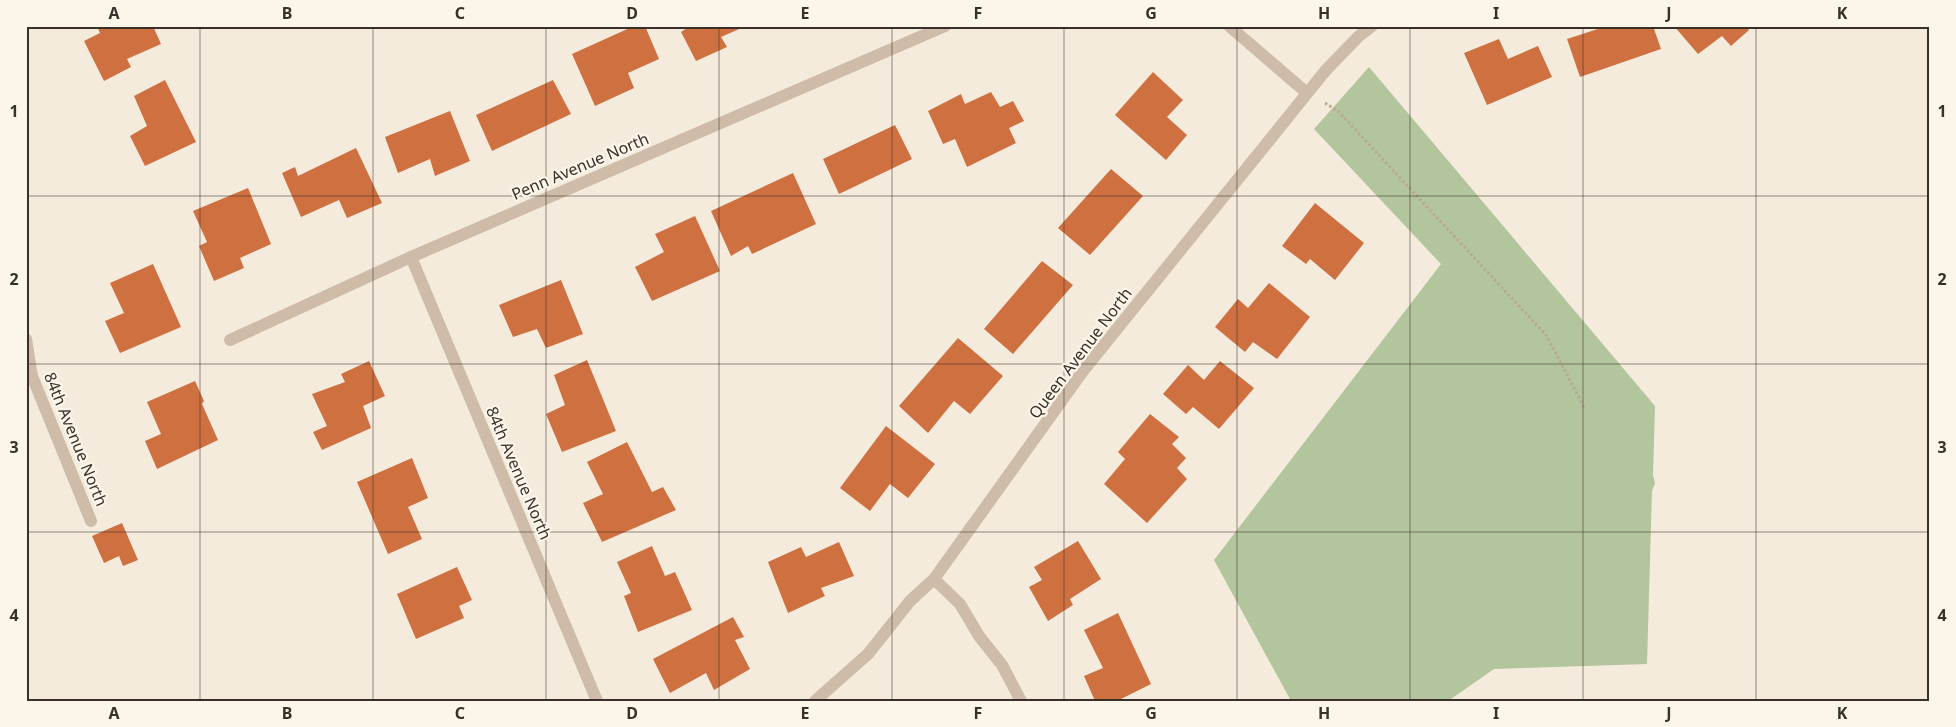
<svg xmlns="http://www.w3.org/2000/svg" width="1956" height="727" font-family="'Noto Sans',sans-serif">
<rect width="100%" height="100%" fill="#f4ebdd"/>
<!-- green -->
<path fill="#b3c59c" d="M1369 67 1655 406 1653 475 1655 483 1652 491 1647 664 1494 669 1448 701H1291L1214 560 1441 264 1314 129Z"/>
<!-- building -->
<path fill="#cf7041" d="M97 26H153L161 44 127 59 131 67 104 81 84 41 100 33Z
M634 26H645L659 59 628 73 634 88 595 106 572 54Z
M690 26H746L721 37 727 47 696 61 681 32Z
M1607 26H1653L1661 49 1580 77 1567 39Z
M1674 26H1746L1749 30 1731 46 1722 36 1698 54Z
M1499 39 1508 59 1538 46 1552 77 1487 105 1464 53Z
M1153 72 1183 100 1167 117 1187 135 1166 160 1115 115Z
M165 80 196 142 145 166 130 136 147 126 134 96Z
M553 80 571 114 492 151 476 115Z
M991 92 1000 107 1013 101 1024 121 1009 128 1016 143 967 167 955 139 943 144 928 111 961 94 965 104Z
M450 111 470 161 435 176 430 159 398 173 385 137Z
M895 125 912 159 839 194 823 159Z
M356 148 382 203 347 218 339 200 301 217 282 173 295 167 298 176Z
M1111 169 1143 196 1090 255 1058 228Z
M793 173 816 224 752 254 748 246 731 256 711 211Z
M248 188 271 244 240 258 244 268 214 281 199 246 207 242 193 211Z
M1315 203 1364 243 1335 280 1310 259 1306 264 1282 246Z
M695 216 720 271 652 301 635 267 664 252 655 234Z
M1042 261 1073 285 1013 354 984 329Z
M153 264 181 327 120 353 105 321 124 313 110 283Z
M561 280 583 334 546 348 537 329 513 337 499 305Z
M1269 283 1310 317 1277 359 1253 342 1245 352 1215 327 1238 299 1248 308Z
M958 338 1003 376 970 414 954 401 928 433 899 406Z
M587 360 616 431 562 452 546 414 565 405 554 375Z
M369 361 385 396 363 406 371 428 322 450 313 432 327 426 312 394 345 382 341 374Z
M1220 361 1254 388 1219 429 1193 407 1186 414 1163 394 1188 365 1204 380Z
M195 381 204 401 202 404 218 440 157 469 145 441 161 434 147 402Z
M1150 414 1179 437 1172 444 1186 458 1177 468 1187 479 1147 523 1104 484 1125 459 1118 452Z
M886 426 935 464 908 498 890 484 870 511 840 488Z
M627 442 652 492 663 487 676 510 602 542 583 503 603 494 587 462Z
M412 458 428 498 408 507 422 539 388 554 357 482Z
M122 523 138 560 123 566 119 556 104 563 92 536Z
M1078 541 1101 579 1070 599 1073 605 1048 621 1029 587 1042 580 1034 567Z
M839 542 854 576 821 588 825 596 788 613 768 562 801 547 806 557Z
M652 546 665 576 675 572 692 610 638 632 624 596 631 593 617 562Z
M457 567 472 600 459 606 464 618 416 639 397 594Z
M1118 613 1151 684 1117 701H1095L1084 676 1103 668 1084 630Z
M733 617 744 637 735 640 750 669 714 690 706 673 670 693 653 659Z"/>
<g fill="none" stroke-linecap="round" stroke-linejoin="round">
<!-- path -->
<path stroke="#baa792" stroke-width="3" stroke-dasharray="2.5 2.5" stroke-linecap="butt" d="M1325 103 1338 111 1546 335 1584 407"/>
<!-- minor -->
<path stroke="#cebca8" stroke-width="12" d="M1229 26 1307 93
M411 257 597 701
M26 339 32 376 91 521
M230 340 411 257 945 26
M934 579 960 604 979 636 1002 665 1021 701
M815 701 868 654 910 601 934 579 1083 371 1326 70 1359 36 1372 26"/>
</g>
<!-- grid -->
<path fill="none" stroke="#3a3029" stroke-width="1" stroke-opacity="0.55" d="M200 26V701M373 26V701M546 26V701M719 26V701M892 26V701M1064 26V701M1237 26V701M1410 26V701M1583 26V701M1756 26V701M26 196H1930M26 364H1930M26 532H1930"/>
<g text-anchor="middle" stroke-width="4.5" stroke-linejoin="round" paint-order="stroke">
<!-- street labels -->
<g font-size="16" fill="#3a3029" stroke="#fbf5ea">
<text transform="translate(580 166) rotate(-23)" y="6">Penn Avenue North</text>
<text transform="translate(1080 353) rotate(-53)" y="6">Queen Avenue North</text>
<text transform="translate(76 439) rotate(68)" y="6">84th Avenue North</text>
<text transform="translate(519 473) rotate(67)" y="6">84th Avenue North</text>
</g>
</g>
<!-- border -->
<rect width="1956" height="727" fill="none" stroke="#fbf5ea" stroke-width="55"/>
<rect x="28" y="28" width="1900" height="672" fill="none" stroke="#3a3029" stroke-width="2"/>
<g font-size="16" text-anchor="middle" font-weight="bold" fill="#3a3029">
<text x="114" y="19">A</text>
<text x="287" y="19">B</text>
<text x="460" y="19">C</text>
<text x="632" y="19">D</text>
<text x="805" y="19">E</text>
<text x="978" y="19">F</text>
<text x="1151" y="19">G</text>
<text x="1324" y="19">H</text>
<text x="1496" y="19">I</text>
<text x="1669" y="19">J</text>
<text x="1842" y="19">K</text>
<text x="14" y="117">1</text>
<text x="1942" y="117">1</text>
<text x="14" y="285">2</text>
<text x="1942" y="285">2</text>
<text x="14" y="453">3</text>
<text x="1942" y="453">3</text>
<text x="14" y="621">4</text>
<text x="1942" y="621">4</text>
<text x="114" y="719">A</text>
<text x="287" y="719">B</text>
<text x="460" y="719">C</text>
<text x="632" y="719">D</text>
<text x="805" y="719">E</text>
<text x="978" y="719">F</text>
<text x="1151" y="719">G</text>
<text x="1324" y="719">H</text>
<text x="1496" y="719">I</text>
<text x="1669" y="719">J</text>
<text x="1842" y="719">K</text>
</g>
</svg>
